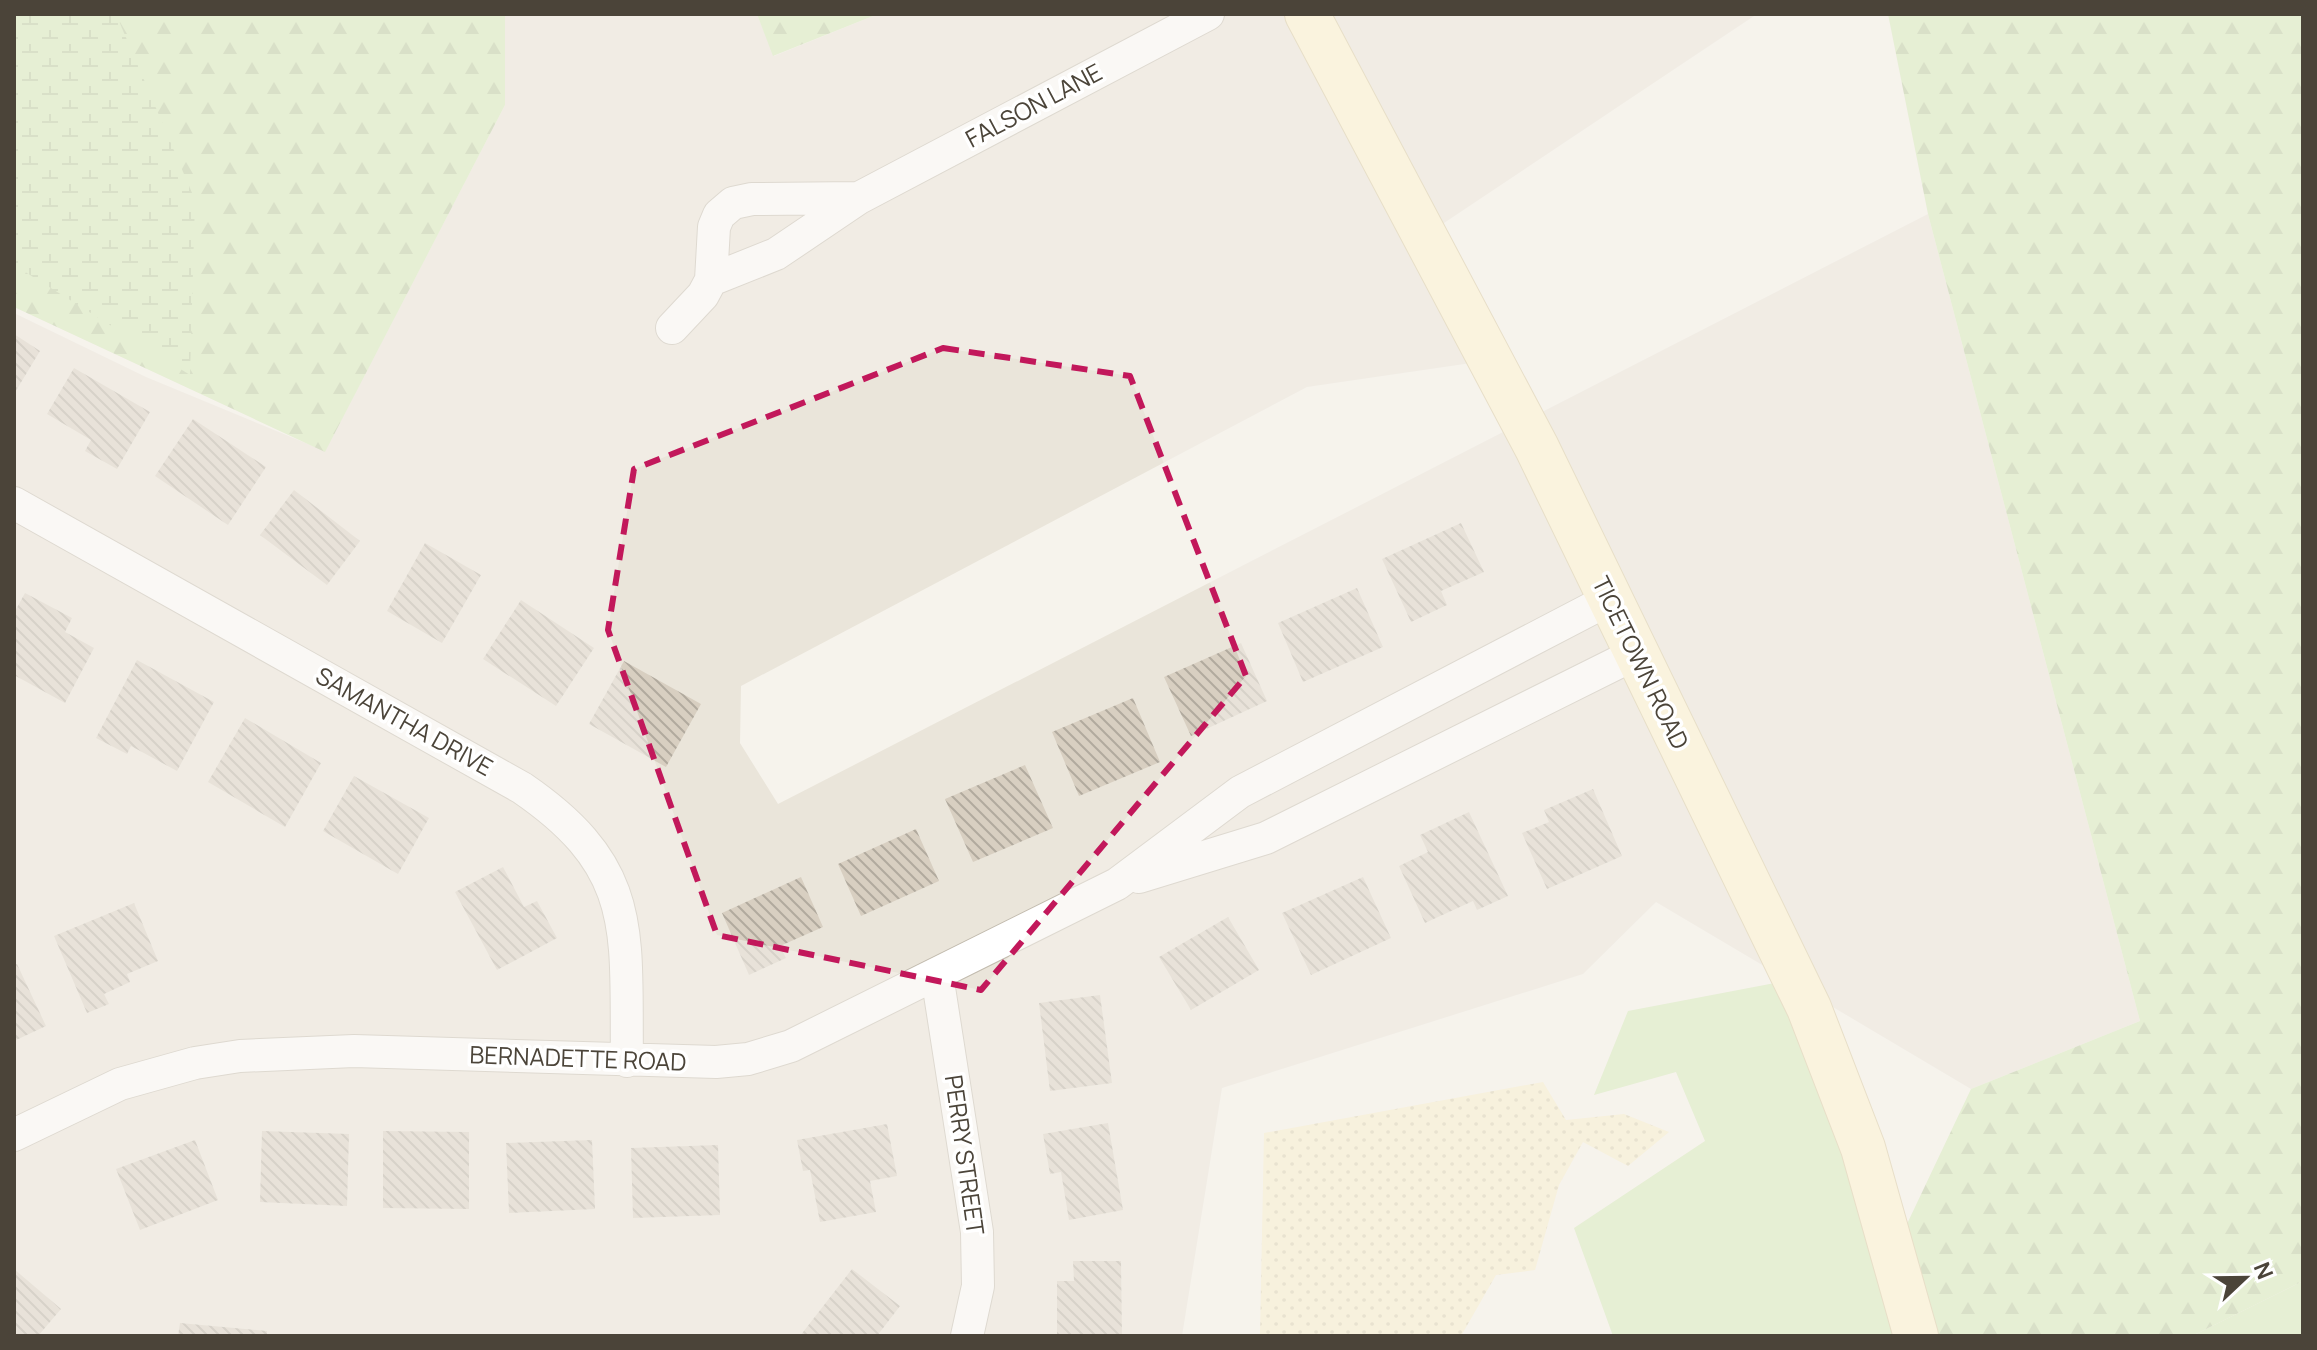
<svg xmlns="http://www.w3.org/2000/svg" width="2317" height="1350" font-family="Manrope,sans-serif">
<defs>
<pattern id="forest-firs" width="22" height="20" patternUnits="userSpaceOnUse" patternTransform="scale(2)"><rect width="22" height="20" fill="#d2eab5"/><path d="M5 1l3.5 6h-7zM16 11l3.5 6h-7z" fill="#b6ca9c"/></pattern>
<pattern id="wetland-marsh" width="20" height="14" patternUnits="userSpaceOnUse" patternTransform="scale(2)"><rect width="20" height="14" fill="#d2eab5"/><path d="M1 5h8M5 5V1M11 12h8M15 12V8" fill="none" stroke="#b6ca9c"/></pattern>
<pattern id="sand-dots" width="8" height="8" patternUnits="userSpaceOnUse" patternTransform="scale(2)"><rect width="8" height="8" fill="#f9efc9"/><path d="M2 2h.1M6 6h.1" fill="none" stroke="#d7cead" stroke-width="1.8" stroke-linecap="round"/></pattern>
<pattern id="building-back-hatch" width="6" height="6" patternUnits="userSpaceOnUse" patternTransform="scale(2)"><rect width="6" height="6" fill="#d8cfc1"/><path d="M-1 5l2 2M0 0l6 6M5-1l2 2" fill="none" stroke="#b1aa9e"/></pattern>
</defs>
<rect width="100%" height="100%" fill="#f6f3ec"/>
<!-- residential -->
<path fill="#eae5da" d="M505 14H757L774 56 878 14H1757L1423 237 1485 361 1307 387 741 686 740 743 778 804 1928 214 2140 1021 1971 1089 1656 902 1583 974 1222 1088 1182 1336H14V313L146 377 325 451 505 105Z"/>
<!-- grass -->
<path fill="#d2eab5" d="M1775 983 1888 1263 1908 1336H1613L1574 1228 1705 1141 1676 1072 1594 1095 1628 1011Z
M2303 1281V1336H2192Z"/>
<!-- forest -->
<path fill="url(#forest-firs)" d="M14 14H505V105L325 452 14 307Z
M757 14H878L773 56Z
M1888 14H2303V1281L2192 1336H1908L1888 1264 1971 1089 2140 1021 1928 214Z"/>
<!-- wetland -->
<path fill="url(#wetland-marsh)" d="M14 14H116L195 200 190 375 14 265Z"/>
<!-- sand -->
<path fill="url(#sand-dots)" d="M1543 1082 1566 1120 1624 1114 1669 1132 1628 1166 1583 1142 1559 1185 1535 1270 1496 1275 1461 1336H1260L1264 1133Z"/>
<!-- building -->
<path fill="url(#building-back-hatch)" d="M14 334 40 351 14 394Z
M74 368 150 412 117 469 85 451 91 440 47 414Z
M193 419 266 467 228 525 155 476Z
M294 490 360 541 327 585 260 535Z
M1461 523 1484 572 1441 591 1447 605 1411 622 1382 559Z
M425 543 481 575 442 643 387 611Z
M1357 588 1383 647 1303 682 1278 623Z
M25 593 72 618 65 632 94 648 65 703 14 675V613Z
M521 600 594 648 556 706 483 659Z
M1241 643 1267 701 1191 736 1164 677Z
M137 660 214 702 177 771 131 746 127 754 96 738Z
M624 661 701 704 666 767 589 724Z
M1133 698 1160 762 1079 796 1052 732Z
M245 718 321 763 285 827 208 782Z
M1025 765 1053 828 973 862 945 799Z
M354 776 429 818 398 874 323 831Z
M1593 789 1622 856 1547 889 1522 833 1549 822 1544 810Z
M1469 812 1508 896 1477 910 1473 901 1425 923 1399 866 1428 852 1420 835Z
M916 829 939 881 861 916 838 864Z
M503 867 524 907 537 901 557 938 497 970 455 892Z
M801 877 823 927 780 946 786 958 749 975 722 913Z
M1363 877 1391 938 1311 975 1282 913Z
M134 903 158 961 127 974 130 982 104 994 109 1004 87 1013 54 936Z
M1228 917 1259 970 1191 1010 1159 957Z
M17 964 46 1026 14 1041V965Z
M1100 995 1112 1083 1050 1091 1039 1003Z
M1108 1123 1123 1210 1069 1220 1061 1172 1050 1174 1043 1134Z
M887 1124 897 1176 870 1181 876 1212 820 1222 810 1170 803 1171 797 1140Z
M262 1131 349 1134 347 1206 260 1202Z
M383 1131 469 1132V1209L383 1208Z
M195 1140 218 1200 140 1230 116 1169Z
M592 1140 595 1209 509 1213 506 1143Z
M718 1145 720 1215 633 1218 631 1148Z
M1073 1261H1121L1122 1336H1057V1281H1074Z
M14 1269 61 1309 38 1336H14Z
M852 1269 900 1306 877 1336H800Z
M180 1323 267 1331V1336H178Z"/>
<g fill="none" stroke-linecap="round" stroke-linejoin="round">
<!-- street casing -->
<g stroke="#c2bbae" stroke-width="34">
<path id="street" d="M711 280 776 254 859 198
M672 328 703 295 711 280 714 227 719 215 733 203 752 199 859 198 1208 14
M14 503 522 788C640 869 625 932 627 1061
M1139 877 1266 838 1635 654
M937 975 977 1232 978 1286 967 1336
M14 1135 120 1084 195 1063 240 1056 354 1051 716 1062 748 1059 791 1046 1117 884 1240 792 1608 600"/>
</g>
<!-- secondary casing -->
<g stroke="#d6c79b" stroke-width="46">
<path id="secondary" d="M1307 14 1537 448 1809 1008 1863 1148 1916 1336"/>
</g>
<!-- street -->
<use href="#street" stroke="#fff" stroke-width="32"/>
<!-- secondary -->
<use href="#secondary" stroke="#fff3cd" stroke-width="44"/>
</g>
<!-- marked area -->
<path d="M0 0H2317V1350H0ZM943 348 1130 376 1246 676 981 990 717 935 608 630 634 469Z" fill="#f6f3ec" fill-opacity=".55" fill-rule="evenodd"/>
<path fill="none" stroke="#c2185b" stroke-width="6" stroke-dasharray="16 10" stroke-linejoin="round" d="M943 348 1130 376 1246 676 981 990 717 935 608 630 634 469Z"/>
<g text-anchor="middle" stroke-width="7" stroke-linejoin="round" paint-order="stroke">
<!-- street labels -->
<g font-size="24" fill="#4b4439" stroke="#fff">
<text transform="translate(1034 106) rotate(-28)" y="8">FALSON LANE</text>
<text transform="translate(1640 663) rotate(64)" y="8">TICETOWN ROAD</text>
<text transform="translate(404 722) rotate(29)" y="8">SAMANTHA DRIVE</text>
<text transform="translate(578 1059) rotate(2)" y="8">BERNADETTE ROAD</text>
<text transform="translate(964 1155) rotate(82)" y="8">PERRY STREET</text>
</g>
</g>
<!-- border -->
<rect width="2317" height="1350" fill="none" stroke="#4b4439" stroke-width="32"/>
<!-- north arrow -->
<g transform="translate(2245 1278) rotate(68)" stroke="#ffffff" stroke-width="6" paint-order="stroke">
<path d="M0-6L14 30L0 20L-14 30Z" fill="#4b4439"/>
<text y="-12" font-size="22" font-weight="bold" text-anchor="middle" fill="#4b4439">N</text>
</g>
</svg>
